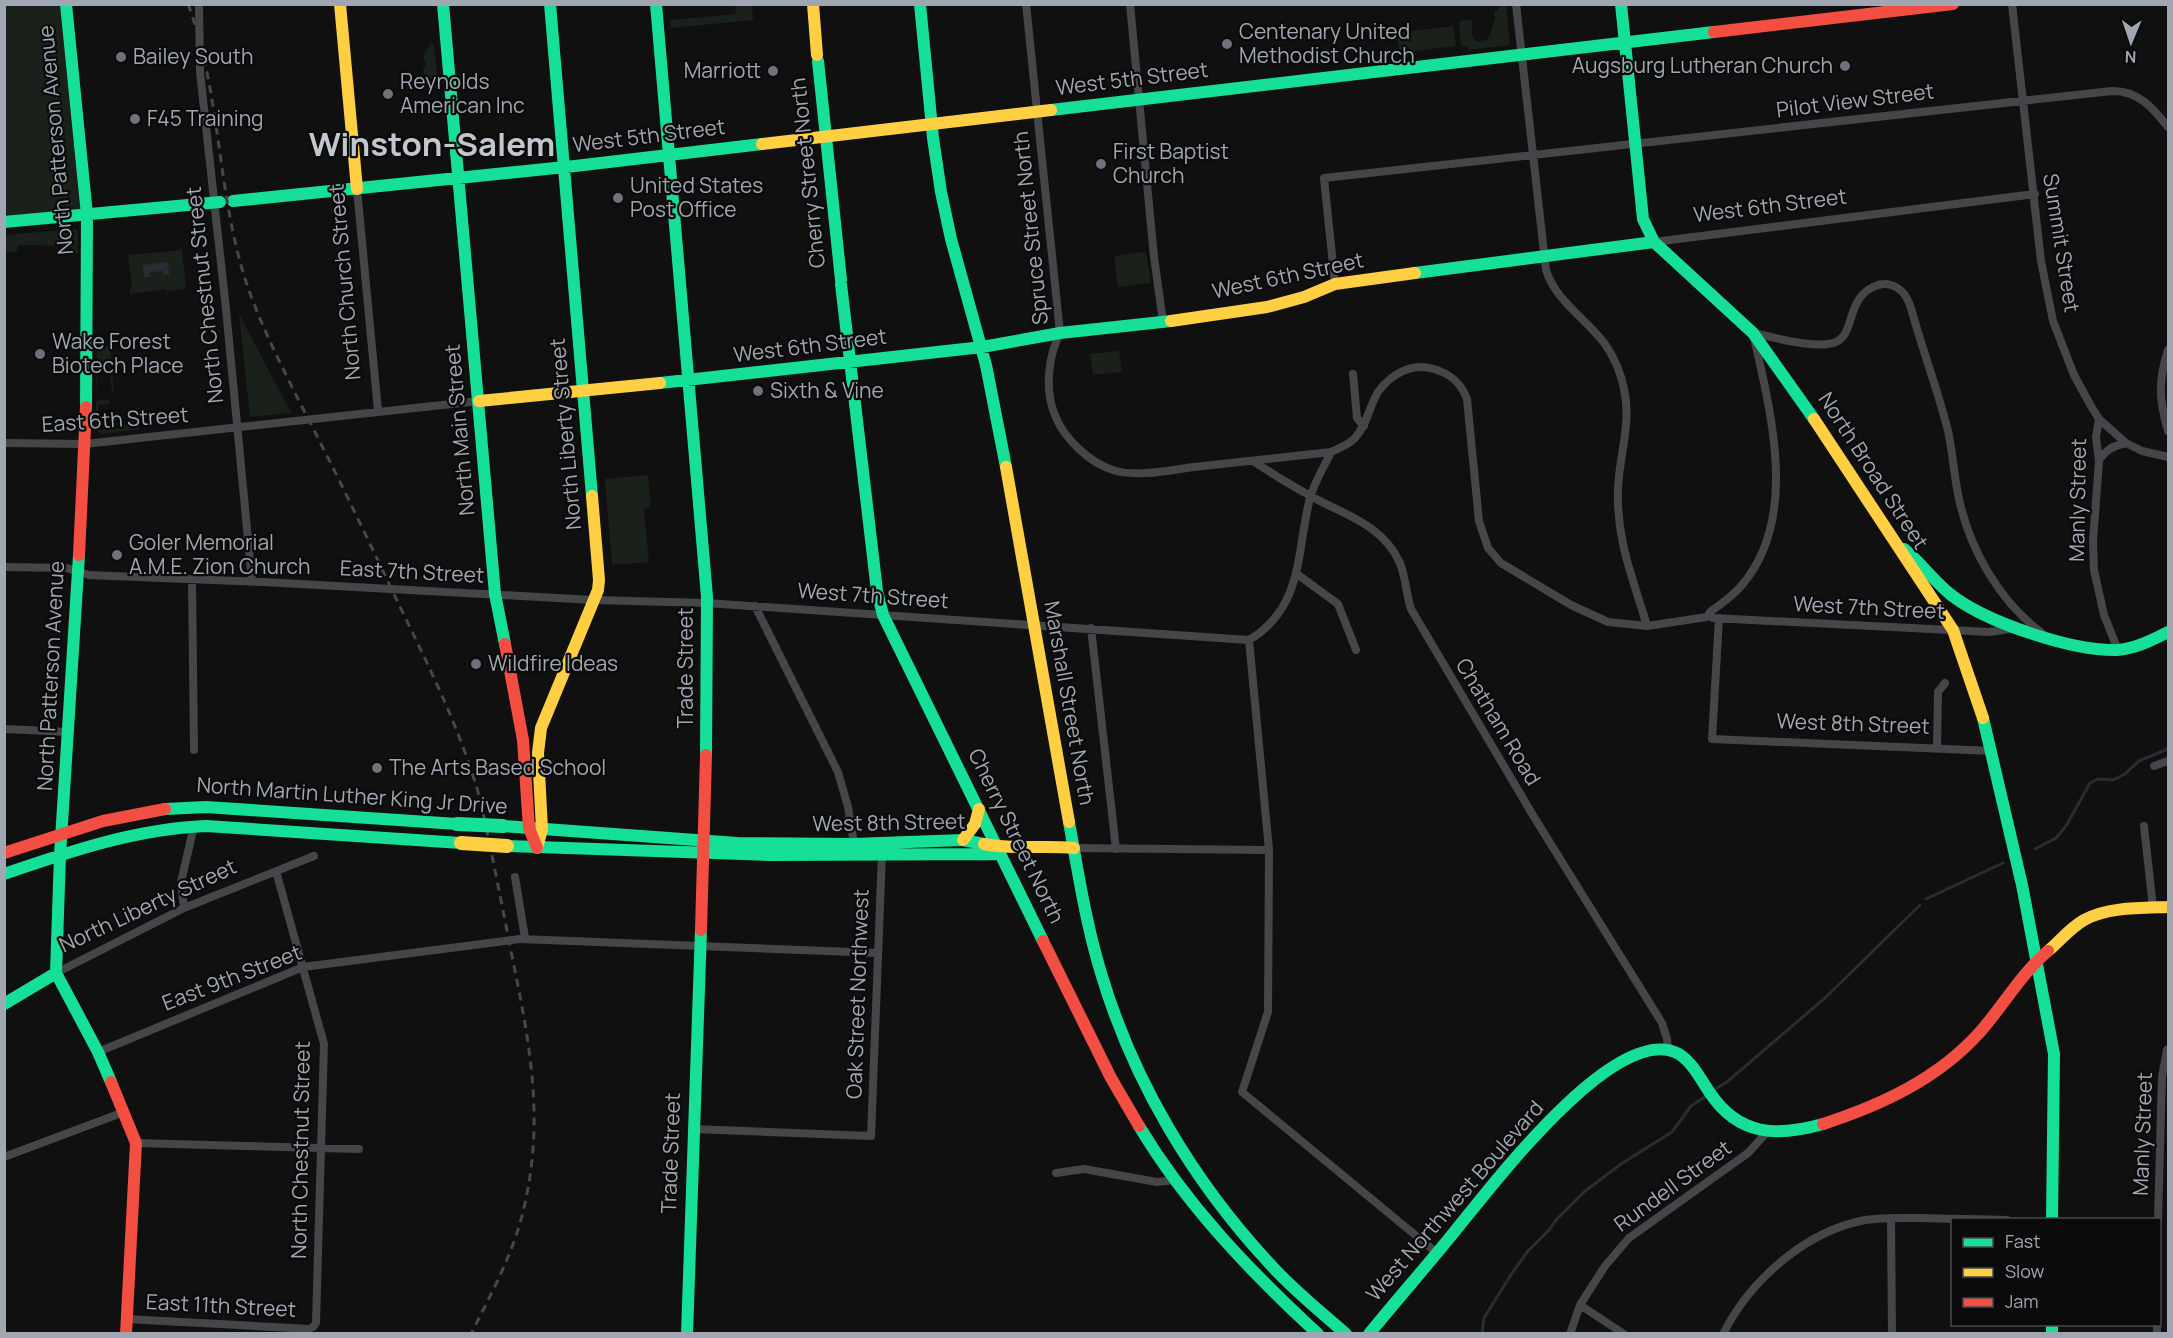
<svg xmlns="http://www.w3.org/2000/svg" width="2173" height="1338" font-family="Manrope,sans-serif">
<rect width="100%" height="100%" fill="#101011"/>
<!-- green -->
<path fill="#1a211b" d="M5 5H66L87 215 5 222Z
M735 5H752L753 20 671 28 670 20 736 14Z
M1499 5H1506L1510 45 1468 50 1467 46 1461 47 1459 21 1472 20C1473 29 1468 37 1478 42L1486 40C1493 34 1490 26 1495 20L1494 11 1498 10Z
M1453 26 1456 46 1399 53 1397 33Z
M433 42 439 86 431 91 424 85V81L427 77 424 74 423 69 427 63 424 60 423 54Z
M75 229 78 232V253H72L71 246 19 245 16 252H5V235Z
M182 250 186 289 166 291 165 289 130 294V288H132L128 255Z
M1146 252 1151 283 1118 287 1114 256Z
M239 314 291 413 250 417Z
M101 338 102 346H110L114 392H112L109 366 98 368 96 399 97 339Z
M1119 351 1122 372 1093 375 1090 354Z
M109 400V403L98 405V415H102L101 430 126 426 125 421 137 420 139 429 101 434 96 430V401Z
M648 475 651 507 644 508 649 562 612 565 605 479Z"/>
<!-- water -->
<path fill="#262e34" d="M168 262 169 275H163V271L150 272V277H144L143 265Z"/>
<g fill="none" stroke-linecap="round" stroke-linejoin="round">
<!-- stream -->
<path stroke="#262e34" stroke-width="3" d="M2035 849 2056 838 2066 826 2090 783 2098 779 2113 780 2125 774 2139 761 2168 749
M1926 899 2003 863
M1711 1092 1728 1081 1826 997 1920 905
M1482 1334 1484 1318 1512 1273 1528 1251 1550 1229 1556 1220 1584 1192 1621 1164 1672 1132 1691 1106 1706 1096"/>
<!-- street -->
<path stroke="#454649" stroke-width="8" d="M199 4 200 72 226 309 252 581
M1026 4 1060 333C1048 357 1045 388 1054 413 1063 438 1090 464 1116 471 1140 477 1170 470 1194 467 1240 462 1285 457 1331 452 1340 448 1348 445 1355 438 1367 425 1369 407 1378 392 1391 374 1412 362 1434 369 1451 374 1461 383 1467 399L1479 521 1488 548 1501 563 1571 605 1608 622 1647 626 1707 617 1710 612C1721 604 1733 596 1742 585 1800 517 1770 410 1753 333 1774 337 1816 350 1836 342 1855 334 1846 300 1873 287 1879 284 1884 283 1891 285 1903 289 1907 297 1911 308 1922 349 1938 390 1948 431 1953 454 1954 477 1959 499 1970 550 2000 602 2042 633
M1130 4 1154 257 1163 322
M1516 4 1546 270C1556 302 1586 318 1605 344 1614 357 1621 374 1624 389 1632 423 1619 456 1618 489 1616 540 1633 578 1647 626
M2012 4 2041 261 2053 321 2074 375 2091 406 2099 419 2126 443
M357 189 378 411
M1654 242 2035 194
M1335 284 1324 178 2112 91C2139 91 2152 107 2168 127
M2168 350C2158 381 2159 400 2168 431
M1353 374 1357 418 1364 426
M2099 419 2096 437 2099 461 2093 541 2094 570 2104 615 2118 650
M4 443 85 444 479 401
M2099 460C2107 449 2113 446 2126 443L2142 451 2168 457
M1253 461C1271 473 1290 485 1309 495 1343 515 1382 523 1400 563 1406 578 1406 594 1411 609L1534 817 1662 1023 1667 1039 1668 1051
M4 567 67 568 89 575 112 576 263 582 594 600 706 603 1249 640
M1297 574 1338 604 1356 650
M192 580 194 750
M755 606 838 772 848 807 854 844
M1713 618 1990 632 2015 628
M1719 618 1712 739 1992 751
M1091 628 1116 849
M1249 640 1269 850 1268 1012 1242 1092 1437 1253
M1249 640C1304 607 1296 553 1310 498 1314 483 1324 467 1331 452
M4 729 69 732
M1937 748 1938 692 1945 683
M2154 766 2168 761
M2144 826 2153 908
M1074 848 1269 850
M515 877 525 938
M184 908 181 882 194 826
M520 939 878 953
M56 973 184 908 314 856
M98 1052 303 967 497 942
M693 1129 871 1136 882 854
M136 1143 359 1149
M4 1157 124 1112
M1056 1173 1084 1169 1157 1182 1175 1180
M1891 1218 1892 1334
M2158 1220 2162 1077 2167 1050
M1580 1305 1624 1334
M126 1319 309 1329 313 1327 316 1323 324 1044 276 871
M1570 1334 1580 1305 1605 1266 1629 1238 1748 1153 1767 1132
M1723 1334C1750 1280 1806 1231 1865 1220 1883 1217 1902 1218 1920 1218 1949 1219 1978 1219 2007 1220
M2157 1334V1324"/>
<!-- fast -->
<path stroke="#16e098" stroke-width="12" d="M66 4 87 215 86 407
M443 4 495 594 505 644
M550 4 592 496
M656 4 707 597 706 755
M920 4 933 138 941 192 951 239 986 365 1006 467
M1621 4 1643 219 1654 242 1753 333 1814 419
M818 61 841 280
M1051 110 1714 32
M233 201 575 166 762 144
M4 222 220 202
M1415 273 1654 242
M841 284 877 591 883 615 1043 941
M660 383 982 347 1060 333 1171 321
M1904 549C1921 563 1933 580 1950 594 1985 622 2071 651 2117 650 2135 649 2152 640 2168 632
M79 555 60 855 56 973 98 1052 111 1082
M1983 718 2022 885 2054 1054 2052 1220
M165 809 206 807 457 824
M1069 822C1078 872 1086 924 1101 973 1133 1081 1193 1181 1269 1263 1292 1289 1320 1311 1346 1334
M503 826 737 843 854 844 963 840 984 844
M507 846 770 855 1000 854
M4 874C71 851 135 829 206 826L461 843
M4 1004 56 973
M1139 1126C1187 1206 1250 1271 1318 1334
M2052 1324V1334
M687 1334 701 930
M1369 1334C1396 1301 1424 1269 1451 1236 1486 1194 1615 1019 1679 1054 1693 1063 1701 1080 1710 1093 1739 1136 1777 1137 1823 1124"/>
<!-- slow -->
<path stroke="#ffcf43" stroke-width="12" d="M340 4 357 189
M813 4 817 55
M762 144 1051 110
M1171 321 1267 307 1304 297 1335 284 1415 273
M479 401 660 383
M1814 419 1953 630 1983 718
M1006 467 1069 822
M963 840 975 824 979 809
M984 844C1013 850 1044 845 1074 848
M537 848 542 829 538 753 541 728 598 590 599 580 592 496
M2048 951C2060 941 2070 928 2084 920 2108 907 2141 908 2168 907"/>
<!-- jam -->
<path stroke="#f24e42" stroke-width="12" d="M1714 32 1953 4
M79 555 86 407
M505 644 523 740 529 828 537 848
M4 853 103 821 165 809
M701 930 706 755
M1043 941 1111 1078 1139 1126
M111 1082 136 1143 126 1334
M1823 1124C1881 1105 1938 1079 1980 1032 2003 1006 2021 974 2048 951"/>
<!-- rail -->
<path stroke="#454749" stroke-width="3" stroke-dasharray="8 6" stroke-linecap="butt" d="M188 4C223 98 216 202 251 296 271 349 298 398 323 448 351 503 377 559 404 615 433 675 462 734 480 799 491 849 501 900 511 951 530 1045 546 1121 522 1216 511 1258 490 1296 471 1334"/>
<!-- street-bridge -->
<path stroke="#454649" stroke-width="8" d="M497 942 520 939"/>
<!-- fast-bridge -->
<path stroke="#16e098" stroke-width="14" d="M457 824 503 826"/>
<!-- slow-bridge -->
<path stroke="#ffcf43" stroke-width="14" d="M461 843 507 846"/>
</g>
<!-- markers -->
<g fill="#6e727a" stroke="#0b0b0c" stroke-width="2">
<circle cx="1227" cy="44" r="6"/>
<circle cx="121" cy="57" r="6"/>
<circle cx="1845" cy="66" r="6"/>
<circle cx="773" cy="71" r="6"/>
<circle cx="388" cy="94" r="6"/>
<circle cx="135" cy="119" r="6"/>
<circle cx="1101" cy="164" r="6"/>
<circle cx="618" cy="198" r="6"/>
<circle cx="40" cy="354" r="6"/>
<circle cx="758" cy="391" r="6"/>
<circle cx="117" cy="555" r="6"/>
<circle cx="476" cy="664" r="6"/>
<circle cx="377" cy="768" r="6"/>
</g>
<g text-anchor="middle" stroke-width="4.5" stroke-linejoin="round" paint-order="stroke">
<!-- poi labels -->
<g font-size="21" fill="#a1a7b2" stroke="#0b0b0c" text-anchor="start">
<text x="1239" y="39">Centenary United<tspan x="1239" dy="24">Methodist Church</tspan></text>
<text x="133" y="64">Bailey South</text>
<text x="1833" y="73" text-anchor="end">Augsburg Lutheran Church</text>
<text x="761" y="78" text-anchor="end">Marriott</text>
<text x="400" y="89">Reynolds<tspan x="400" dy="24">American Inc</tspan></text>
<text x="147" y="126">F45 Training</text>
<text x="1113" y="159">First Baptist<tspan x="1113" dy="24">Church</tspan></text>
<text x="630" y="193">United States<tspan x="630" dy="24">Post Office</tspan></text>
<text x="52" y="349">Wake Forest<tspan x="52" dy="24">Biotech Place</tspan></text>
<text x="770" y="398">Sixth &amp; Vine</text>
<text x="129" y="550">Goler Memorial<tspan x="129" dy="24">A.M.E. Zion Church</tspan></text>
<text x="488" y="671">Wildfire Ideas</text>
<text x="389" y="775">The Arts Based School</text>
</g>
<!-- street labels -->
<g font-size="21" fill="#a1a7b2" stroke="#0b0b0c">
<text transform="translate(1132 79) rotate(-7)" y="7">West 5th Street</text>
<text transform="translate(1855 101) rotate(-7)" y="7">Pilot View Street</text>
<text transform="translate(649 136) rotate(-7)" y="7">West 5th Street</text>
<text transform="translate(56 140) rotate(-95)" y="7">North Patterson Avenue</text>
<text transform="translate(808 173) rotate(-96)" y="7">Cherry Street North</text>
<text transform="translate(1770 206) rotate(-7)" y="7">West 6th Street</text>
<text transform="translate(1031 228) rotate(-96)" y="7">Spruce Street North</text>
<text transform="translate(2061 243) rotate(81)" y="7">Summit Street</text>
<text transform="translate(1288 276) rotate(-12)" y="7">West 6th Street</text>
<text transform="translate(345 282) rotate(-95)" y="7">North Church Street</text>
<text transform="translate(205 295) rotate(-96)" y="7">North Chestnut Street</text>
<text transform="translate(810 346) rotate(-7)" y="7">West 6th Street</text>
<text transform="translate(115 420) rotate(-4)" y="7">East 6th Street</text>
<text transform="translate(460 430) rotate(-95)" y="7">North Main Street</text>
<text transform="translate(566 434) rotate(-95)" y="7">North Liberty Street</text>
<text transform="translate(1873 471) rotate(57)" y="7">North Broad Street</text>
<text transform="translate(2078 500) rotate(-89)" y="7">Manly Street</text>
<text transform="translate(412 572) rotate(3)" y="7">East 7th Street</text>
<text transform="translate(873 596) rotate(4)" y="7">West 7th Street</text>
<text transform="translate(1869 608) rotate(3)" y="7">West 7th Street</text>
<text transform="translate(686 668) rotate(-90)" y="7">Trade Street</text>
<text transform="translate(51 676) rotate(-87)" y="7">North Patterson Avenue</text>
<text transform="translate(1069 703) rotate(80)" y="7">Marshall Street North</text>
<text transform="translate(1498 722) rotate(59)" y="7">Chatham Road</text>
<text transform="translate(1853 724) rotate(2)" y="7">West 8th Street</text>
<text transform="translate(352 796) rotate(4)" y="7">North Martin Luther King Jr Drive</text>
<text transform="translate(889 823) rotate(-1)" y="7">West 8th Street</text>
<text transform="translate(1016 836) rotate(64)" y="7">Cherry Street North</text>
<text transform="translate(148 906) rotate(-25)" y="7">North Liberty Street</text>
<text transform="translate(232 978) rotate(-21)" y="7">East 9th Street</text>
<text transform="translate(858 994) rotate(-88)" y="7">Oak Street Northwest</text>
<text transform="translate(2143 1134) rotate(-88)" y="7">Manly Street</text>
<text transform="translate(301 1150) rotate(-89)" y="7">North Chestnut Street</text>
<text transform="translate(671 1153) rotate(-88)" y="7">Trade Street</text>
<text transform="translate(1673 1186) rotate(-36)" y="7">Rundell Street</text>
<text transform="translate(1455 1201) rotate(-49)" y="7">West Northwest Boulevard</text>
<text transform="translate(221 1306) rotate(3)" y="7">East 11th Street</text>
</g>
<!-- town labels -->
<g font-size="33" font-weight="bold" fill="#c2c6ce" stroke="#0b0b0c">
<text x="432" y="156">Winston-Salem</text>
</g>
</g>
<!-- border -->
<rect width="2173" height="1338" fill="none" stroke="#a1a7b2" stroke-width="12"/>
<!-- legend -->
<rect x="1951" y="1218" width="210" height="108" fill="#0b0b0c" stroke="#47494e" stroke-width="1.5"/>
<rect x="1963" y="1238" width="30" height="9" fill="#16e098" stroke="#47494e" stroke-width="1.5"/>
<text x="2005" y="1248" font-size="18" fill="#a1a7b2">Fast</text>
<rect x="1963" y="1268" width="30" height="9" fill="#ffcf43" stroke="#47494e" stroke-width="1.5"/>
<text x="2005" y="1278" font-size="18" fill="#a1a7b2">Slow</text>
<rect x="1963" y="1298" width="30" height="9" fill="#f24e42" stroke="#47494e" stroke-width="1.5"/>
<text x="2005" y="1308" font-size="18" fill="#a1a7b2">Jam</text>
<!-- north arrow -->
<g transform="translate(2131 42) rotate(182)" stroke="#0b0b0c" stroke-width="4.5" paint-order="stroke">
<path d="M0-4.5L10 22L0 15L-10 22Z" fill="#a1a7b2"/>
<text y="-9" font-size="16" font-weight="bold" text-anchor="middle" fill="#a1a7b2">N</text>
</g>
</svg>
